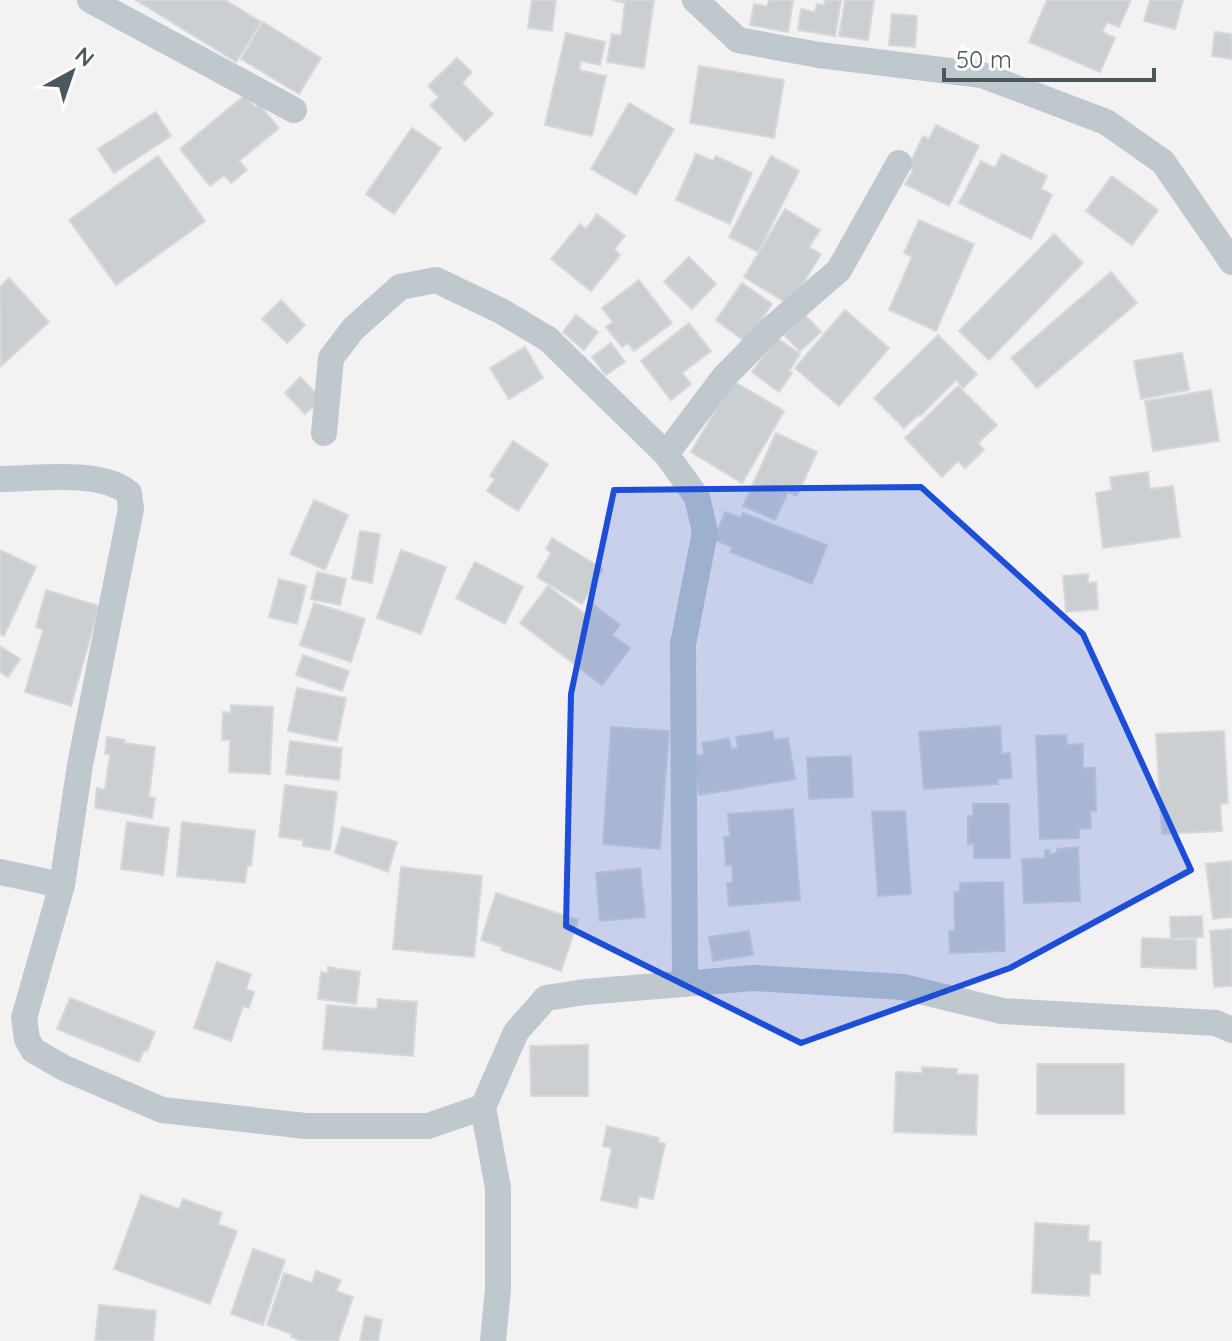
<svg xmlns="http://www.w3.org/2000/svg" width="1232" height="1341" font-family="Quicksand,sans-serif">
<rect width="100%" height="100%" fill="#f3f1f2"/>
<!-- building -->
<path fill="#cbcfd2" stroke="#d6d8dc" stroke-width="2" d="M136 0H225L261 22 236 62Z
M532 0H556L552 31 528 28Z
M613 0H654L644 68 607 62 612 34 621 36 625 3Z
M769 0H793L788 32 750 25 754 4 767 6Z
M825 0H841L835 36 798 30 801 9 815 12 817 4 824 5Z
M845 0H874L868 40 839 36Z
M1047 0H1131L1119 27 1107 22 1102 32 1115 38 1100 72 1029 42Z
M1150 0H1183L1175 29 1144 21Z
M892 14 917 16 915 47 889 45Z
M263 22 321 58 299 94 241 59Z
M1215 32 1232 34V59L1212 56Z
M566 33 605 42 600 65 581 61 579 70 606 76 592 136 545 125Z
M457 58 472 72 462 83 493 114 465 141 430 105 439 97 428 86Z
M699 66 784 80 774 138 690 123Z
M245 95 255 107 259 104 279 128 239 161 247 170 231 183 224 175 210 186 180 149Z
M629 103 674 129 636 195 591 169Z
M156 112 171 136 114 173 98 149Z
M936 125 979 146 949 206 905 184 913 170 908 167 923 136 929 139Z
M412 128 441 148 394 214 366 194Z
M696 154 713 161 716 156 752 173 730 224 676 200Z
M1002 154 1047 176 1041 189 1052 195 1031 239 959 203 981 161 995 168Z
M158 156 205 221 116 285 69 220Z
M771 156 799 171 758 252 729 237Z
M1112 176 1158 210 1132 245 1086 211Z
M785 209 820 230 809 247 821 254 790 305 744 277Z
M597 214 625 236 614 249 620 255 591 291 551 259 580 224 586 229Z
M919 220 974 244 936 331 889 310 912 257 904 253Z
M1054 234 1083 263 989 360 959 331Z
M689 257 716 284 692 309 664 282Z
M1111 272 1137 303 1037 388 1011 358Z
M9 278 49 322 1 366 0 287Z
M639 280 672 323 634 351 628 343 622 347 606 327 613 322 602 308Z
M742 283 772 304 746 342 716 320Z
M281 300 305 325 287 343 262 319Z
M845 310 889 348 839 406 795 368Z
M576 315 598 332 584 350 563 332Z
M805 315 821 332 800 351 784 335Z
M689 323 711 351 682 373 691 384 671 400 641 361Z
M938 335 977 374 963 388 956 380 920 416 918 415 904 428 874 398Z
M777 338 800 354 789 371 792 373 779 392 752 372Z
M611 343 625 362 606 375 592 357Z
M525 347 543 378 509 399 490 368Z
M1182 353 1189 390 1141 399 1134 361Z
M300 377 321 398 305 414 285 393Z
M733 381 784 411 742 483 691 452Z
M958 386 997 425 978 443 984 450 965 468 958 461 942 477 905 438Z
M1211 390 1219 441 1153 451 1145 401Z
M776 433 817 452 797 496 788 492 775 520 743 506Z
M513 441 548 464 518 511 487 491 495 479 490 476Z
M1148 472 1150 489 1173 486 1180 537 1103 548 1096 493 1112 490 1110 477Z
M314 500 348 515 325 570 290 554Z
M725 512 741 518 743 513 827 545 812 584 730 552 732 547 714 540Z
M360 531 380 534 372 583 352 579Z
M552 538 603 569 582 604 537 577 551 553 546 549Z
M0 550 36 567 4 636 0 634Z
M401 550 446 567 421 634 377 618Z
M475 562 523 587 505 624 456 598Z
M317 572 346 579 340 605 311 599Z
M1088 574V583L1096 582 1098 609 1066 612 1063 576Z
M279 579 306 586 297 624 269 617Z
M548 586 585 614 592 604 620 625 612 635 630 648 602 685 520 623Z
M46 590 99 606 71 706 25 692 43 630 36 627Z
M314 603 365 619 351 662 300 645Z
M0 646 20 659 8 677 0 672Z
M303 655 349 671 342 691 296 675Z
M297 688 346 698 337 741 288 731Z
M231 705 273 707 270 774 229 772 230 740H222L223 712 231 713Z
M1000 726 1002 754 1010 753 1012 778 997 779 998 784 924 789 919 732Z
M611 727 669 731 660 849 603 844Z
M773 731 774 740 788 738 795 779 699 795 692 756 704 754 702 743 729 738 731 749 738 748 736 737Z
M1224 731 1228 803 1220 804 1222 831 1162 834 1156 734Z
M1066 735 1067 745 1083 744V768H1095L1096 811 1090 810 1091 828 1079 829V838L1040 839 1036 736Z
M107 737 125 740 124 743 155 747 149 797 155 798 152 818 95 808 97 788 105 790 110 754H105Z
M290 741 342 748 339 780 286 774Z
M851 756 853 797 809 799 807 758Z
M285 785 337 792 330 850 303 846V840L279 837Z
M973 804H1009L1010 858H974V844H968V816H973Z
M793 809 800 900 729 906 727 883H733L732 865H726L724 837H730L728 814Z
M905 811 911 894 878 896 872 812Z
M127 822 169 828 163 875 121 869Z
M182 822 255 831 251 866H247L245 883 177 876Z
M342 827 397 842 388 872 335 853Z
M1078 847 1080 901 1024 903 1022 859 1045 858V850H1049V854L1057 853V849Z
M1232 861V917L1213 919 1206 864Z
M401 867 482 876 474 957 393 949Z
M640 868 645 917 600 921 596 873Z
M1003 882 1005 951 950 953 949 931H955L954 892H960V883Z
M496 893 578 920 561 971 501 950 502 947 481 940Z
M1202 916 1203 937 1171 939 1170 917Z
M1232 929V986L1214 987 1210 931Z
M749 931 753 955 713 961 709 937Z
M1142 938 1196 940V969L1141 967Z
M217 962 251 974 246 989 254 992 249 1008 243 1006 231 1041 194 1028Z
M328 967 360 972 356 1004 318 999 321 972 328 973Z
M70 998 155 1032 147 1051 144 1050 139 1062 57 1029Z
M378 999 417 1002 413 1056 323 1049 327 1005 377 1009Z
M588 1045V1096H531L530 1046Z
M1037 1064H1124V1114H1037Z
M922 1067 957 1069V1074L978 1075 976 1135 894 1132 896 1072 922 1073Z
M607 1126 659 1138 658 1142 665 1144 653 1199 639 1196 637 1208 601 1200 612 1148 603 1146Z
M141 1195 179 1209 183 1199 222 1213 218 1224 237 1231 210 1304 114 1269Z
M1035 1223 1089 1226 1088 1241 1101 1242 1100 1274 1090 1273 1089 1296 1032 1293Z
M253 1249 285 1260 263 1325 231 1314Z
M316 1271 341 1280 336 1291 353 1297 338 1341H302L291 1337 292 1334 267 1325 284 1273 312 1283Z
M99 1305 156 1311 153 1341H95Z
M365 1316 382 1320 378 1341H360Z"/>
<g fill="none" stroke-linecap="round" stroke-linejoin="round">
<!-- minor -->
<path stroke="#bec8cd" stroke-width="26" d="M90 0 294 110
M695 0 738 40 819 55 982 75 1106 122 1163 162 1232 262
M324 433 331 358 353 329 400 287 436 280 501 311 548 339 666 454 697 497 705 532 683 644 685 984
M666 454 724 377 772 328 839 270 899 163
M0 479C37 479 100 469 129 493L131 509 80 765 62 885 24 1018 27 1039 33 1050 64 1068 162 1110 306 1126H428L483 1107
M0 872 62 885
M493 1341 498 1289V1188L483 1107 516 1032 546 998 585 992 754 978 903 987 1002 1011 1216 1023 1232 1030"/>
</g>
<!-- marked area -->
<path fill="#1d4ed8" fill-opacity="0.2" stroke="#1d4ed8" stroke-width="6" stroke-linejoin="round" d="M921 487 1083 634 1191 870 1010 968 801 1043 566 926 571 694 614 490Z"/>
<!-- north arrow -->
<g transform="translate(72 72) rotate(40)" stroke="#ffffff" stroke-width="6" paint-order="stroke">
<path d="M0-6L14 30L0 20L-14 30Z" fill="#4a575d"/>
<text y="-12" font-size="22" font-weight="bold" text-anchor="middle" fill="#4a575d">N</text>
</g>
<!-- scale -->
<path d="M944 68v12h210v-12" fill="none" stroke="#4a575d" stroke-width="4"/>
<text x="956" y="68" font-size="24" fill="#4a575d" stroke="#ffffff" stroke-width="6" paint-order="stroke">50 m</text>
</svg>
